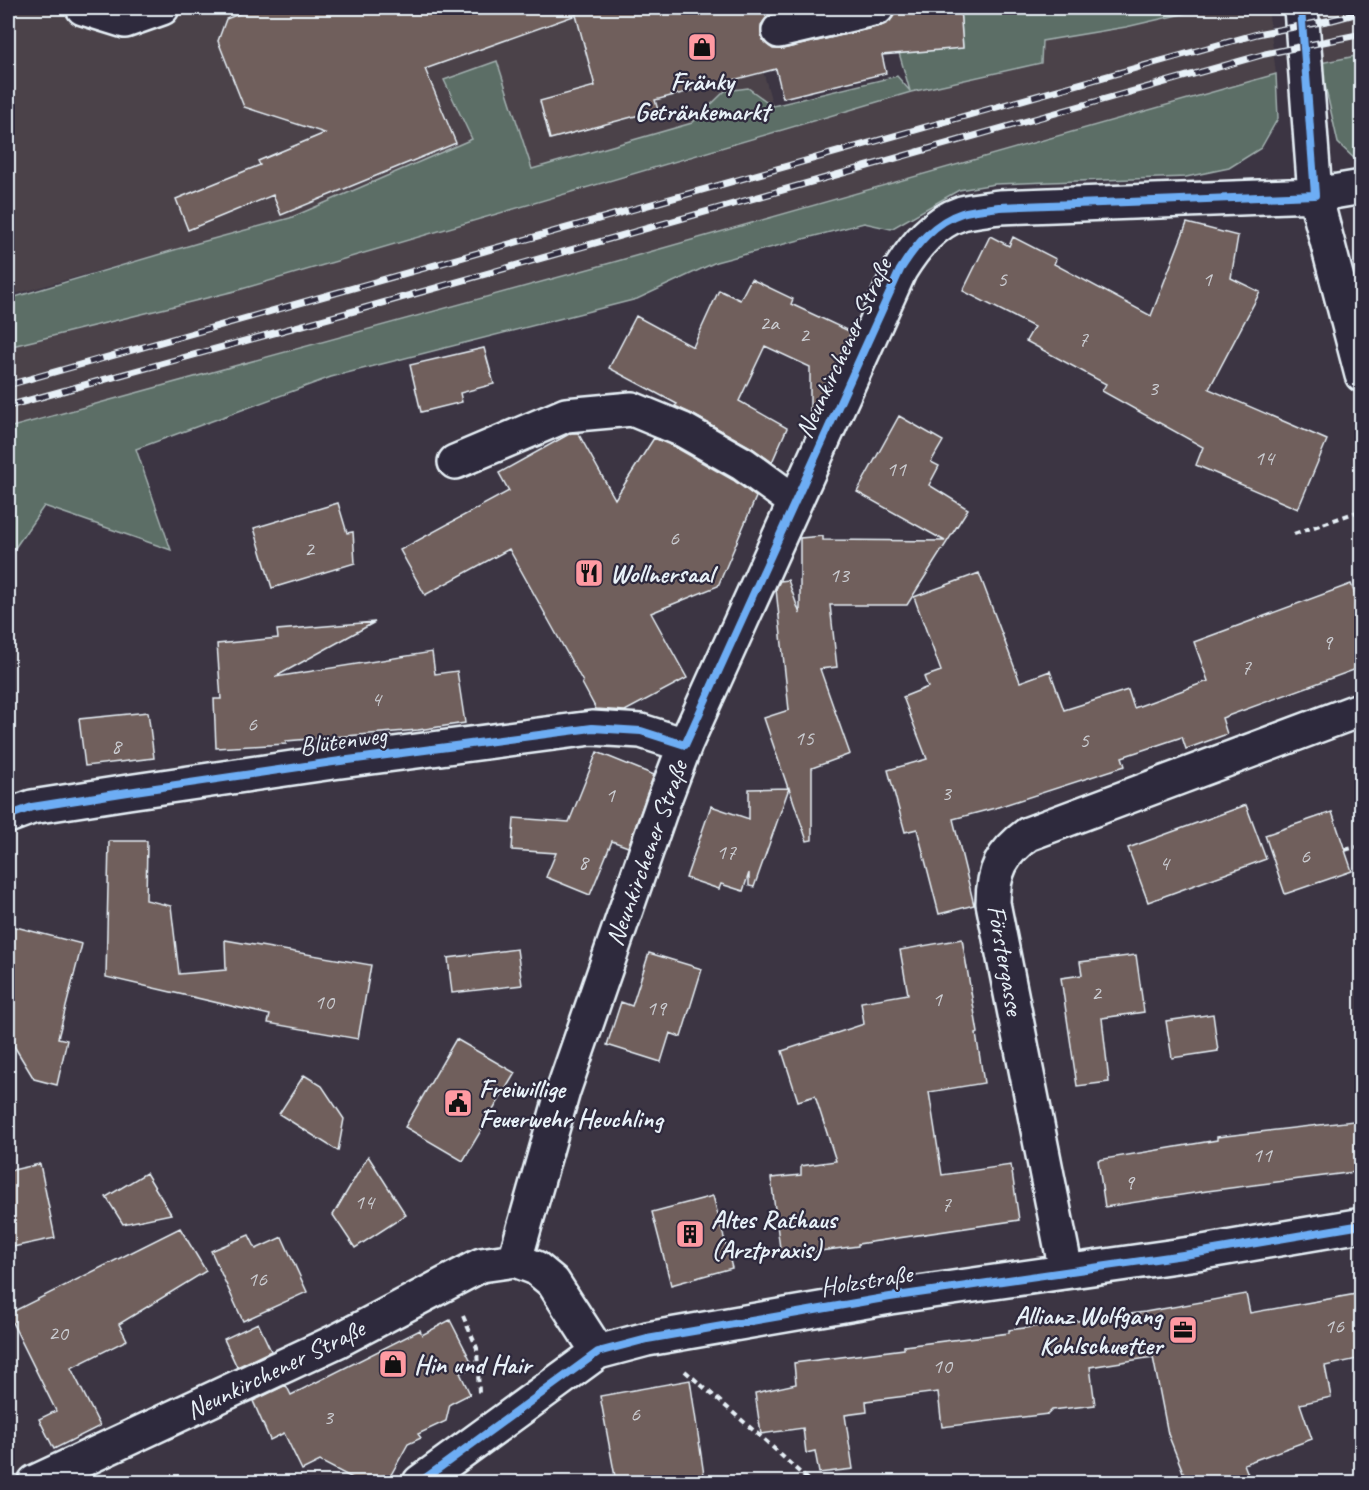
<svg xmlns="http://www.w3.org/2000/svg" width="1369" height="1490" font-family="Caveat,sans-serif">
<rect width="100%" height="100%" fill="#3c3543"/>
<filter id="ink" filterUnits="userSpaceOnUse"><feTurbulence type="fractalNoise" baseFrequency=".0167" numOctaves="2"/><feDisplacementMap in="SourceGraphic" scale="12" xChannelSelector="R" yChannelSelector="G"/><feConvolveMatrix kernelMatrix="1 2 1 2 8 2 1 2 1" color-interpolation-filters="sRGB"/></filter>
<g filter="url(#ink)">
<!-- built -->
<path fill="#4b424a" d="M8 8H745L773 106 748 88 725 91 692 123 532 169 496 62 444 80 473 139 290 218 8 296Z
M1208 8H1268L1276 74 614 262 8 428V347L235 291 911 92 1041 63 1042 41 1126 27Z
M1318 8H1361V55L1320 63Z"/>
<!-- green -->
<path fill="#5c6e66" stroke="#a2b0af" stroke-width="1.5" d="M960 8H1208L1126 27 1042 41 1041 63 911 92 235 291 8 347V299L198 243 290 218 472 139 444 80 497 61 532 169 692 123 725 91 748 88 773 106 897 76 910 91 899 53 963 47Z
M1361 55V161H1357L1338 143 1320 63Z
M1276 74 1278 118 1261 148 1229 168 1186 177 995 184 959 190 891 229 864 223 716 262 637 299 331 377 136 449 171 550 44 506 8 558V428L614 262Z"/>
<!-- building -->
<path fill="#6f5f5c" stroke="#e8f1f8" stroke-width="1.5" d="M254 8H797L774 13 767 17 761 25V35L765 43 773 49H783L881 26 890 21 895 14V8H960L963 48 882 55 886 73 783 98 776 69 655 100 658 110 550 139 540 101 595 86 576 15 425 69 456 143 281 215 273 195 188 230 176 199 260 165 258 161 325 133 244 107 218 41 226 19Z
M1187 223 1238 236 1231 278 1260 292 1209 389 1327 440 1298 509 1196 465 1203 447 1102 391 1106 384 1026 341 1034 327 963 291 990 236 1009 246 1013 237 1056 259 1054 264 1151 316Z
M751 279 793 299 791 304 851 332 810 421V367L765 346 739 401 787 428 772 462 752 448 692 414 675 406 677 404 609 368 636 316 693 347 719 290 740 300Z
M484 348 494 384 460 393 462 402 421 412 410 365Z
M899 416 943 441 931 462 939 466 929 485 968 509 907 605H830L837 667 820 669 850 754 812 768V840L807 841 789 788 754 887 749 886V873L743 891 721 884 719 889 686 878 711 806 749 819V789L788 788 764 718 789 710 776 589 780 581 788 580 800 614V538L823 536V540L945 541 857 492Z
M571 433H578L615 499 654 438 675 447 733 480 756 497 718 586 651 613 687 678 625 711 596 709 582 683 583 682 509 549 425 595 400 550 509 491 499 473Z
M338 503 347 533 353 532 355 563 272 588 254 528Z
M979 573 1020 682 1050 671 1064 710 1128 690 1134 708 1208 681 1194 642 1351 584 1362 612V667L1222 718 1227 734 1186 749 1182 737 1122 757 1125 766 995 808 953 819 974 905 939 914 917 829 905 832 888 770 927 759 903 697 928 687 924 677 941 671 914 597Z
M375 622 275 677 432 652 435 674 457 671 465 723 418 730 286 741V744L216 748 214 699H221L217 644 278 638 277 630Z
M148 712 154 758 85 766 79 719Z
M597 752 654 775 628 847 612 841 590 895 546 877 556 853 512 850 514 818 569 822Z
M1246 805 1266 859 1148 902 1128 848Z
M1332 812 1352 871 1285 894 1265 835Z
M109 841H147L146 900 171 906 179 974 226 970 225 940 371 965 358 1039 268 1023 270 1015 106 977Z
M8 925 82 944 58 1038 67 1040 57 1085 34 1079 8 1036Z
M962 939 978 1033 976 1034 984 1083 929 1092 942 1175 1011 1165 1019 1220 858 1244V1246L781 1256 771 1178 801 1175V1166L836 1161 815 1096 798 1101 782 1051 864 1024 861 1002 908 994 900 950Z
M517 949 522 985 452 993 448 958Z
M649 953 702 969 681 1037 670 1033 661 1062 607 1045 621 1002 632 1006Z
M1136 955 1144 1012 1102 1018 1109 1082 1077 1086 1061 978 1082 975 1080 962Z
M1213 1014 1218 1051 1172 1058 1166 1021Z
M456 1039 515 1073 463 1161 405 1127Z
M304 1075 322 1086 344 1119 338 1151 279 1114Z
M1362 1120V1171L1207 1191 1105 1207 1098 1160 1217 1140V1137Z
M368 1156 406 1215 355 1248 333 1215Z
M40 1164 55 1238 8 1248V1171Z
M146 1173 171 1214 123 1224 106 1197Z
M713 1196 732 1268 671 1285 652 1212Z
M180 1228 206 1271 119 1324 127 1340 71 1368 100 1426 54 1449 39 1419 56 1411 8 1314Z
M249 1235 256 1249 282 1237 307 1292 243 1321 211 1251Z
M1362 1293V1358L1325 1366 1331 1397 1300 1404 1312 1439 1244 1464 1251 1482H1187L1168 1434 1153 1357 1090 1367 1095 1405 1052 1410 1048 1414 942 1427 938 1392 866 1401 867 1412 845 1415 853 1469 819 1473 815 1451 806 1453 803 1428 761 1434 755 1393 796 1384 794 1363 904 1349V1346L1009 1333V1330L1145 1312 1246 1294 1250 1313Z
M450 1320 474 1367 460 1373 470 1394 450 1404 446 1421 418 1434 421 1438 408 1444 387 1482H360L320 1461 302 1470 284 1433 270 1440 253 1401 286 1385 291 1395 420 1330 422 1335Z
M258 1323 271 1351 237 1367 224 1339Z
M690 1380 705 1482H616L600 1396Z"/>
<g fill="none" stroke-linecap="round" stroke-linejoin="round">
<!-- minor casing -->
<g stroke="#e8f1f8" stroke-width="38">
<path id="minor" d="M83 8 125 21 162 8
M1301 8 1315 195 1362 375
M779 31 877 8
M455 462 566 415 632 409 683 430 743 464 795 502
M8 816 32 807 128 792 333 762 592 728 641 731 685 745
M515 1260 563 1091 664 800 685 745 900 270C915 246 934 222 962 213 973 210 987 209 999 207L1315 195 1362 187
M1066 1271 993 903C993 870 1002 853 1028 834L1362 709
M35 1482 339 1340 481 1265 515 1260 536 1268 553 1282 598 1352
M420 1482 598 1352 647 1339 890 1297 1197 1253 1362 1225"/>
</g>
<!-- path -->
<path stroke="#e8f1f8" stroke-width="4" stroke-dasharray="6 4.5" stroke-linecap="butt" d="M1294 534 1362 510
M1345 850 1356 847
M463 1316 477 1348 479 1393
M685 1371 767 1442 810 1482"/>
<!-- minor -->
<use href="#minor" stroke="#2f2a3d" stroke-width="33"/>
<!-- rail casing -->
<g stroke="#e8f1f8" stroke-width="7">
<path id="rail" d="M8 385 1257 34 1332 20 1362 12
M8 406 354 311 1265 54 1362 34"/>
</g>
<!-- rail -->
<use href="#rail" stroke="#2f2a3d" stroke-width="4.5" stroke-dasharray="14" stroke-linecap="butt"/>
<!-- cycleway casing -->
<g stroke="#2f2a3d" stroke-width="11">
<path id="cycleway" d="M8 816 32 807 128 792 333 762 592 728 641 731 685 745 900 270C915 246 934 222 962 213 973 210 987 209 999 207L1315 195 1301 8
M420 1482 598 1352 647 1339 890 1297 1197 1253 1362 1225"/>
</g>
<!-- cycleway -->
<use href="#cycleway" stroke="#6dadf4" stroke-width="8"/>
</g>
</g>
<!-- icons -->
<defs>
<g id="shop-square" transform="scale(1.5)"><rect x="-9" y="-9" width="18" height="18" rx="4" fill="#ff9aa2" stroke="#2f2a3d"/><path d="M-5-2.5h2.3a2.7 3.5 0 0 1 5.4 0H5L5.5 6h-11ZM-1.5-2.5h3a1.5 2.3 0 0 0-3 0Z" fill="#111"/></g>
<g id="restaurant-square" transform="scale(1.5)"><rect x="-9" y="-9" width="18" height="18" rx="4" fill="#ff9aa2" stroke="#2f2a3d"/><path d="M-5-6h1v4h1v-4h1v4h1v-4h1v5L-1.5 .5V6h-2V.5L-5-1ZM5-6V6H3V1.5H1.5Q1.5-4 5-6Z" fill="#111"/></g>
<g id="civic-square" transform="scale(1.5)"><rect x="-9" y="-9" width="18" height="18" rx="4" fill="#ff9aa2" stroke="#2f2a3d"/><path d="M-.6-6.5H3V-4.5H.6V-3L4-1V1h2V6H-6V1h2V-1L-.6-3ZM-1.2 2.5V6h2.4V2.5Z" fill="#111"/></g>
<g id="building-square" transform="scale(1.5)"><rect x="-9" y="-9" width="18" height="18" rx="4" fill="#ff9aa2" stroke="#2f2a3d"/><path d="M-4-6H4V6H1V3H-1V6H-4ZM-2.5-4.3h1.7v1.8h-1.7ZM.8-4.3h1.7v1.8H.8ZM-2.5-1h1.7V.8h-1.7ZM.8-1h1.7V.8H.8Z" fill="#111"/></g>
<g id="office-square" transform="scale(1.5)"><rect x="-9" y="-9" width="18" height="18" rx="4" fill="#ff9aa2" stroke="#2f2a3d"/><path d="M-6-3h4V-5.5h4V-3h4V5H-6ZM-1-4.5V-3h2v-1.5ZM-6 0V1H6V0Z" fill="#111"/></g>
</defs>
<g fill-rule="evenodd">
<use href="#shop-square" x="702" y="47"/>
<use href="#restaurant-square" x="589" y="573"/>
<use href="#civic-square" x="458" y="1103"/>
<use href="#building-square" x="690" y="1234"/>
<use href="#office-square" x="1183" y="1330"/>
<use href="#shop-square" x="393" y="1364"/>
</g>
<g text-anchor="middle" stroke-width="4.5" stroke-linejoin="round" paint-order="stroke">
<!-- number labels -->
<g font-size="22" fill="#caccd1">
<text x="1002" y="286">5</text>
<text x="1207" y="286">1</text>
<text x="769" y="330">2a</text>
<text x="804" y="342">2</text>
<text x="1083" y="346">7</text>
<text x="1153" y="395">3</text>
<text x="1264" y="465">14</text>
<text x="896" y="476">11</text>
<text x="674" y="545">6</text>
<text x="309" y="556">2</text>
<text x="839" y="582">13</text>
<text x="1327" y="649">9</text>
<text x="1246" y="674">7</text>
<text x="376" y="706">4</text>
<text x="252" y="731">6</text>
<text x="804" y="745">15</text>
<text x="1084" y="747">5</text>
<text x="116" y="753">8</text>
<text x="946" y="800">3</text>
<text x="610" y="802">1</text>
<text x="726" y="859">17</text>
<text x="1305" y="863">6</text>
<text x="583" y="869">8</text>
<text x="1164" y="870">4</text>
<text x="1096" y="1000">2</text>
<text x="937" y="1006">1</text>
<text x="324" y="1009">10</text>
<text x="656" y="1015">19</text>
<text x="1262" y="1162">11</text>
<text x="1129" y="1189">9</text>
<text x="364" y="1209">14</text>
<text x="946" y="1211">7</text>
<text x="257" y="1286">16</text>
<text x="1334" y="1333">16</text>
<text x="58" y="1340">20</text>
<text x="942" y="1373">10</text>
<text x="635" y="1421">6</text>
<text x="328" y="1424">3</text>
</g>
<!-- poi labels -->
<g font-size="26" font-weight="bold" fill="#e8f1f8" stroke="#2f2a3d" text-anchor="start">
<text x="702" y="90" text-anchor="middle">Fränky<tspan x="702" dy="30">Getränkemarkt</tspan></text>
<text x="610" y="582">Wollnersaal</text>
<text x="479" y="1097">Freiwillige<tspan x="479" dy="30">Feuerwehr Heuchling</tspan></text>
<text x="711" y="1228">Altes Rathaus<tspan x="711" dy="30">(Arztpraxis)</tspan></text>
<text x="1162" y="1324" text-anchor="end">Allianz Wolfgang<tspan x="1162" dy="30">Kohlschuetter</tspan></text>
<text x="414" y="1373">Hin und Hair</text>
</g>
<!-- street labels -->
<g font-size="26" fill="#e8f1f8" stroke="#2f2a3d">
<text transform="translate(843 348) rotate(-65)" y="9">Neunkirchener Straße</text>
<text transform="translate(343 740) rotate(-8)" y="9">Blütenweg</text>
<text transform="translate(646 853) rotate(-70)" y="9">Neunkirchener Straße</text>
<text transform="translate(1006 960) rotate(80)" y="9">Förstergasse</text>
<text transform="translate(866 1280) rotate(-9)" y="9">Holzstraße</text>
<text transform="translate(275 1369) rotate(-26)" y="9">Neunkirchener Straße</text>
</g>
</g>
<!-- margin -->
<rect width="1369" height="1490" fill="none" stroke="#2f2a3d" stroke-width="30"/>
<rect x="15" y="15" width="1339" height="1460" fill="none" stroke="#e8f1f8" stroke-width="2" filter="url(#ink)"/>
</svg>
